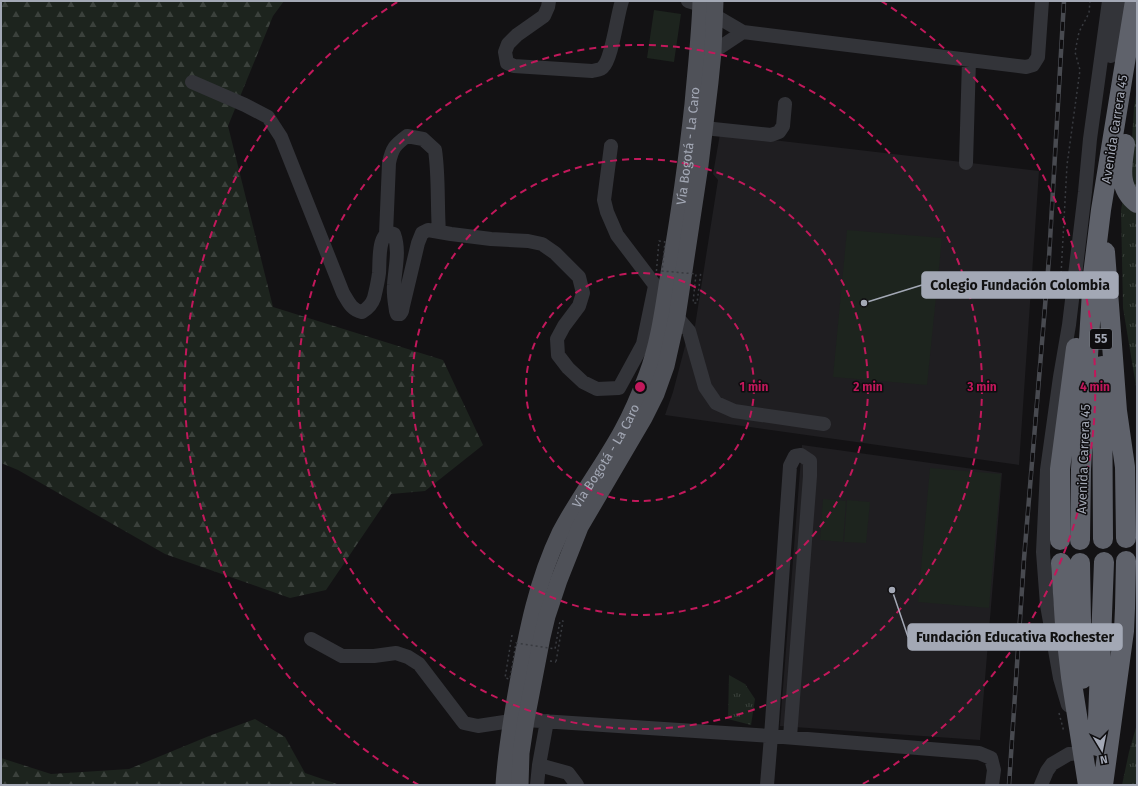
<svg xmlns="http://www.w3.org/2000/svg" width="1138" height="786" font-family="'Fira Sans',sans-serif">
<defs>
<pattern id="grass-tufts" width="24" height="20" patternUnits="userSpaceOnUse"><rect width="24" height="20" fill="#1d241e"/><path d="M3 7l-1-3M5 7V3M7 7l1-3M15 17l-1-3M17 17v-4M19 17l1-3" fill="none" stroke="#3b413c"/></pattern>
<pattern id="forest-firs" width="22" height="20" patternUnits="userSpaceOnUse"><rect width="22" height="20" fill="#1d241e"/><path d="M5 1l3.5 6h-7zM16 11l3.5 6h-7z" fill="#3b413c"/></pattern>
</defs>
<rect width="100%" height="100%" fill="#131214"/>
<!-- built -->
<path fill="#1f1e21" d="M720 134 1039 171 1019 465 665 415 673 392 689 331 695 326 718 180 713 174Z
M802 445 1002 473 980 740 780 726Z"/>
<!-- grass -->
<path fill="url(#grass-tufts)" d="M1137 87V392L1123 308 1121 210 1131 153 1134 108Z
M729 675 745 684 755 699 751 725 728 719Z
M1137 724V785H1122L1129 752Z"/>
<!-- forest -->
<path fill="url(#forest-firs)" d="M1 1H284L273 16 228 126 273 307 443 360 483 445 425 491 391 494 326 590 290 598 165 554 18 470 1 463Z
M255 719 285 737 305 773 340 785H1V758L51 774 129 769 209 736Z"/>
<!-- green -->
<path fill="#1d241e" d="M654 10 681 14 674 62 647 58Z
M847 230 942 238 927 385 833 377Z
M930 468 1001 474 989 608 918 602Z
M823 499 846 501 843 542 820 540Z
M847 500 870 502 866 543 844 542Z"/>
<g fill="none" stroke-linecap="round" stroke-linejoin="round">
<!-- path -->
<path stroke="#393b40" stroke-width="1.5" stroke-dasharray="2 3" stroke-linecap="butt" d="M1060 293 1067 165 1080 70 1075 52 1079 32 1089 13 1090 1
M550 661 556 662
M1059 713 1064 732"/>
<!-- minor -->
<path stroke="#333439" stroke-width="14" d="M549 1 548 7 544 16 517 35 508 44 505 52 507 63 514 66 592 71C596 70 601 70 603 67 612 59 617 15 622 1
M688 1 701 5
M714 15 743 32 1026 67 1033 65 1038 57 1042 1
M713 52 743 32
M1111 56 1119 1
M192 82 245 105 268 117 281 137 343 293C348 301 351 310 362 312 367 309 372 304 374 298 376 290 378 281 379 273 380 263 377 228 394 234 400 251 395 268 394 285 393 294 395 303 396 311L397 314H400L402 311 403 306 418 243 422 233 428 230 451 234 491 239 528 241 542 244 555 253 579 277 583 293 579 306 564 326 557 339 558 355 568 368 583 382 597 389 619 388 643 344 655 286
M704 128 771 135 779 132 783 126 785 104
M611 146 604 200 607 212 617 235 661 293
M966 163 969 60
M386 234 389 163C392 148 395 145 407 136L423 139 435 150C439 177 437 205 439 232
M677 317 689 331 705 387 716 403 734 411 824 424
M311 639 342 656H374L396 653 408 657 419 664 464 723 478 726 511 721
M1068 705 1060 678 1047 605 1043 552 1047 470 1060 377 1069 325 1085 192 1090 139 1109 1
M526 720 771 736 979 753 991 758 994 770 992 785
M539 765 568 773 577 785
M537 785 539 765 547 721
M767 785 771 736 790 466 795 456 801 455 810 461V476L790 737
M1041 785 1047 771 1052 764 1069 754 1084 753 1081 746"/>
<!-- major -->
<g stroke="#4f5158" stroke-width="17">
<path id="s1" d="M504 785C506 751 512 717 518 683 527 632 537 581 560 533 578 498 603 466 622 431 632 413 640 394 647 375 660 341 664 303 670 267 680 212 687 158 693 104 696 69 700 35 701 1"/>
<path d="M520 785 521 753 526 720 542 637 547 616 559 580 580 527 644 418 656 394 666 366 677 317 700 165 710 82 713 52 715 1"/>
</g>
<!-- highway -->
<path stroke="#5f626b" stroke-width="20" d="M1125 144C1122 166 1117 188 1137 203
M1105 252 1117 411 1125 467 1126 538
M1102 366 1103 539
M1060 540V469L1076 348
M1080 540 1081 469 1093 275 1101 210 1135 1
M1061 563 1065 624 1071 677 1088 785
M1080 563 1082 679
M1097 746 1104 562
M1103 785 1124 631 1125 608 1126 561"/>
<!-- rail casing -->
<g stroke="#484a50" stroke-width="4.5">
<path id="rail" d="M1009 785 1024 559 1049 258 1064 1"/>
</g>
<!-- rail -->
<use href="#rail" stroke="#0e0d0f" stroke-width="3" stroke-dasharray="9" stroke-linecap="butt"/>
<!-- path-bridge -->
<path stroke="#393b40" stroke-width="1.5" stroke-dasharray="2 3" stroke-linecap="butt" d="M656 276 659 241 665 242 662 271 696 274 693 303H697L701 271
M512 635 505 678 510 679 516 643 555 649 560 621H563L556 662"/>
</g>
<!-- distance rings -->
<g fill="none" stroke="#c2185b" stroke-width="2" stroke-dasharray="7 5">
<circle cx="640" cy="387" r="114"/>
<circle cx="640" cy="387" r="228"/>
<circle cx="640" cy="387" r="342"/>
<path d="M419 785A455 455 0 0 1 399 1M881 1A455 455 0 0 1 861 785"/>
</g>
<g text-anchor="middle" stroke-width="3" stroke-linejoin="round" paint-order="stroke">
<!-- shield labels -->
<rect fill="#0e0d0f" stroke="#767a83" stroke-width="1" x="1090" y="329" width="22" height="20" rx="3"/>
<g font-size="12" font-weight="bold" fill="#a3a8b5">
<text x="1101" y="343">55</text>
</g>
<!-- street labels -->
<g font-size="13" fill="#a3a8b5" stroke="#0e0d0f">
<text transform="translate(1114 129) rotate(-81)" y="5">Avenida Carrera 45</text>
<text dy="5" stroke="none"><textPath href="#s1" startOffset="673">Vía Bogotá - La Caro</textPath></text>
<text dy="5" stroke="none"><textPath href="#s1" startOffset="349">Vía Bogotá - La Caro</textPath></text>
<text transform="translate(1083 459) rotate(-88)" y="5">Avenida Carrera 45</text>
</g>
</g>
<circle cx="640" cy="387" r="6" fill="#c2185b" stroke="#0e0d0f" stroke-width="2"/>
<g font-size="12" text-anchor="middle" font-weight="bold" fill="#c2185b" stroke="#0e0d0f" stroke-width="3" stroke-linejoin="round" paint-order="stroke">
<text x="754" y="391">1 min</text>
<text x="868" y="391">2 min</text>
<text x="982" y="391">3 min</text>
<text x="1095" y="391">4 min</text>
</g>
<!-- callouts -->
<path fill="none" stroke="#a3a8b5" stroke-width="1.5" d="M864 303L922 285M892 590L908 637"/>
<g fill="#a3a8b5" stroke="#0e0d0f" stroke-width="1.5">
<circle cx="864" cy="303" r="4"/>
<circle cx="892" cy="590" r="4"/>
</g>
<g fill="#a3a8b5" stroke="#a3a8b5" stroke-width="1.5">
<rect x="922" y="272" width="196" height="26" rx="4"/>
<rect x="908" y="624" width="214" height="26" rx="4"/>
</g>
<g font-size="14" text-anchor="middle" font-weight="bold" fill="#111">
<text x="1020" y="290">Colegio Fundación Colombia</text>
<text x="1015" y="642">Fundación Educativa Rochester</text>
</g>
<!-- border -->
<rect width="1138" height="786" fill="none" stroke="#a3a8b5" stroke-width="4"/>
<!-- north arrow -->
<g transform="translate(1102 750) rotate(170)" stroke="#0e0d0f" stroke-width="3" paint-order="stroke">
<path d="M0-3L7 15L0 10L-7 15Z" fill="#a3a8b5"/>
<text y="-6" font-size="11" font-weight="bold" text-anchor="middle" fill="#a3a8b5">N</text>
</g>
</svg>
